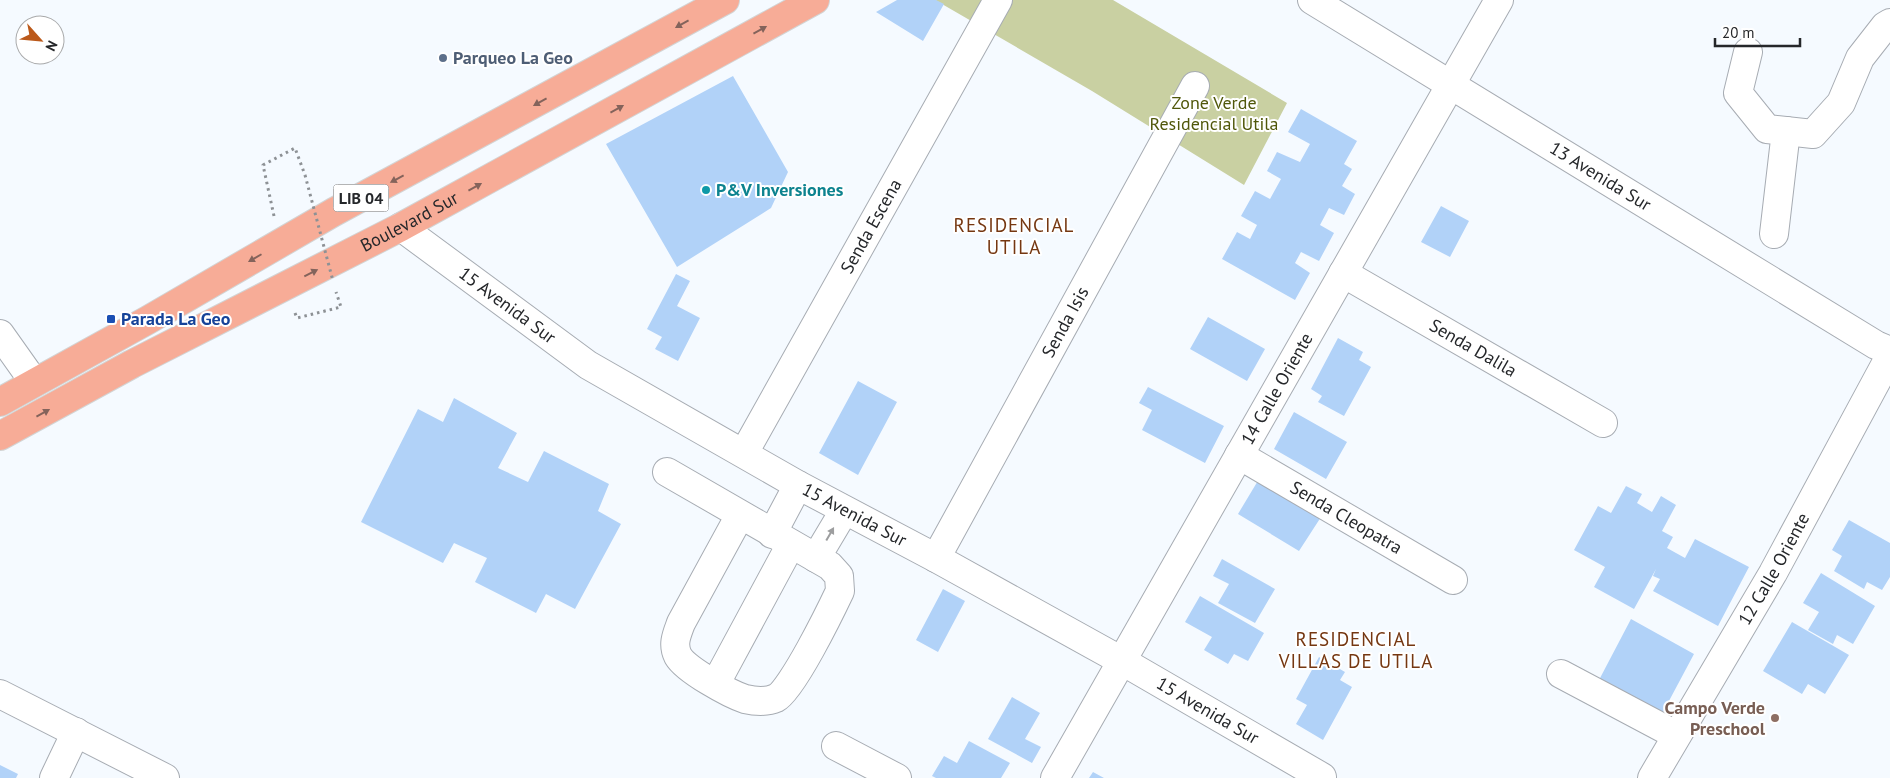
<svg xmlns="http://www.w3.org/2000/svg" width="1890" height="778" font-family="'PT Sans',sans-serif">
<rect width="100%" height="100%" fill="#f5faff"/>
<!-- green -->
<path fill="#c9d0a2" d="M935 0H1113L1287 103 1244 185 1092 91Z"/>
<!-- building -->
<path fill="#b1d2f8" d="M897 0H936L944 4 923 41 876 12Z
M733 76 788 172 771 208 677 267 606 144Z
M1301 109 1357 141 1344 164 1352 169 1342 186 1355 194 1344 215 1329 208 1320 225 1334 233 1319 261 1301 252 1295 263 1310 273 1295 300 1222 259 1237 232 1250 239 1257 225 1241 216 1255 191 1270 199 1281 179 1267 171 1277 152 1300 162 1310 144 1288 132Z
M1441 206 1469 221 1450 257 1421 242Z
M676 274 690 281 677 306 700 318 678 361 655 349 662 337 647 329Z
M1208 317 1265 349 1247 381 1190 349Z
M1338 338 1363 352 1359 360 1371 367 1344 416 1318 402 1322 396 1311 389Z
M858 381 897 402 858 475 819 453Z
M1148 387 1224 426 1205 463 1142 430 1152 410 1139 403Z
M454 398 517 433 498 468 528 482 544 451 609 484 598 511 621 524 575 609 546 594 536 613 475 582 487 558 454 543 443 563 361 522 418 409 443 422Z
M1294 412 1347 442 1326 479 1274 449Z
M1259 479 1321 517 1299 551 1238 514Z
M1626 486 1642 494 1637 503 1652 512 1661 496 1676 505 1662 531 1673 537 1667 548 1685 558 1695 539 1749 567 1718 626 1653 591 1660 579 1653 576 1656 569 1634 609 1594 587 1605 567 1574 550 1598 506 1611 513Z
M1849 520 1890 543V577L1882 590 1867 582 1864 589 1834 571 1842 556 1832 550Z
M1222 559 1275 589 1255 623 1218 603 1229 584 1213 576Z
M1821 573 1875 606 1853 644 1837 635 1833 644 1808 630 1819 612 1803 603Z
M943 589 965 601 938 652 916 640Z
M1200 596 1264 633 1248 661 1234 654 1228 664 1204 650 1212 637 1185 622Z
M1631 619 1694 654 1662 714 1599 680Z
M1792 622 1849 655 1825 694 1808 684 1802 694 1763 671Z
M1319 657 1345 672 1340 680 1352 687 1323 740 1296 724 1307 705 1296 699Z
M1012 697 1040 713 1025 739 1041 747 1032 763 988 739Z
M969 741 1010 763 1001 778H936L932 776 944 756 957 763Z
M0 765 18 774 16 778H0Z
M1093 772 1104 778H1089Z"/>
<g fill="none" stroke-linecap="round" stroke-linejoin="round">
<!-- minor casing -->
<g stroke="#a7acb3" stroke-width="30">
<g id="minor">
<path id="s1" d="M1312 0 1876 345 1890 351"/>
<path d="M1748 52 1738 93 1767 129 1813 134 1841 103 1860 58 1885 26 1890 23"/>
<path id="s2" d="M401 227 588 365 798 485 936 558 1122 661 1322 777"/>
<path d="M1774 234 1786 131"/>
<path id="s3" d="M1343 273 1603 423"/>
<path d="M0 334 34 382"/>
<path id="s4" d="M744 453 998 0"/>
<path id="s5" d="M1239 455 1453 580"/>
<path d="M667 472 830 566 839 576 840 591C831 610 792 690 776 698 767 702 754 701 745 699 730 694 686 670 678 656 672 644 677 634 681 623L740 515"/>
<path d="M772 534 798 485"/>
<path d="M816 558 844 511"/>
<path id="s6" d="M936 558 1195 86"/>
<path d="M1561 674 1676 735"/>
<path d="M716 683 791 544"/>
<path d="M0 694 165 778"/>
<path d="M836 746 897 778"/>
<path d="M54 778 76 732"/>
<path id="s7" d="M1055 778 1499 0"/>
<path id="s8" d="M1652 778 1773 573 1890 356"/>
</g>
</g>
<!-- highway casing -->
<g stroke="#d3d4d4" stroke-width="30">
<g id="highway">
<path d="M0 402 148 320 334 212 725 0"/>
<path id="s9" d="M0 436 132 364 401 227 815 0"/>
</g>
</g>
<!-- path -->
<path stroke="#8d9195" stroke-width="3" stroke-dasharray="2.5 4" stroke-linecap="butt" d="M274 216 263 165 295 148 305 175
M295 313 297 318 341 307 336 292"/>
<!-- minor -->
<use href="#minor" stroke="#fff" stroke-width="28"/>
<!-- highway -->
<use href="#highway" stroke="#f7ac97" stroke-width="28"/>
<!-- path-bridge -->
<path stroke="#8d9195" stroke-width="3" stroke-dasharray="2.5 4" stroke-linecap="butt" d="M305 175 333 281"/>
</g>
<!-- one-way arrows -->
<defs><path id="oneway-solid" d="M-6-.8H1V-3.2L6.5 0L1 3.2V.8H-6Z" transform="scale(1.25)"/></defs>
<g fill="#84635b">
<use href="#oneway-solid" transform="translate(682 24) rotate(151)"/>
<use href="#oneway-solid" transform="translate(760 30) rotate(-29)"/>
<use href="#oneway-solid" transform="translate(540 102) rotate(151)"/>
<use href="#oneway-solid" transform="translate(617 109) rotate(-29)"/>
<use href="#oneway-solid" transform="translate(397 179) rotate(152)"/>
<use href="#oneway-solid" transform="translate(475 187) rotate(-29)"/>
<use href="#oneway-solid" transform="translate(255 258) rotate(150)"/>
<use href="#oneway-solid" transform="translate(311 273) rotate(-27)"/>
<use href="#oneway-solid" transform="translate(43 413) rotate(-29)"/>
</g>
<use fill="#9d9e9f" href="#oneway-solid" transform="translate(830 534) rotate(-60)"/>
<!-- markers -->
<circle fill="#5c6f8a" stroke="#fff" stroke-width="2" cx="443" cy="58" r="5"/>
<circle fill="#0f9aa8" stroke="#fff" stroke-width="2" cx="706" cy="190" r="5"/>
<rect fill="#1a4fb4" stroke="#fff" stroke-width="2" x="106" y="314" width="10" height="10" rx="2.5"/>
<circle fill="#8d6e63" stroke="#fff" stroke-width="2" cx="1775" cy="718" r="5"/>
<g text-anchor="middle" stroke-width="4" stroke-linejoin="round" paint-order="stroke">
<!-- shield labels -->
<rect fill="#fff" stroke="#66686a" stroke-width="1" x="333.5" y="184.5" width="55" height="27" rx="4"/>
<g font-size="16" font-weight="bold" fill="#25272a">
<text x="361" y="204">LIB 04</text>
</g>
<!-- service labels -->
<g font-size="18" font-weight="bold" fill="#4e5e75" stroke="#fff" text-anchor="start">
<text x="453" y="64">Parqueo La Geo</text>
</g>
<!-- park labels -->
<g font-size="18" fill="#50570a" stroke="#fff">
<text x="1214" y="109">Zone Verde<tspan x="1214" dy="21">Residencial Utila</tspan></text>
</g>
<!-- street labels -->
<g font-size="18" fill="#25272a" stroke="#fff">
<text dy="6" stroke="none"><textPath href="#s1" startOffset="338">13 Avenida Sur</textPath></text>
<text dy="6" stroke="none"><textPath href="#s9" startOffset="462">Boulevard Sur</textPath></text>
<text dy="6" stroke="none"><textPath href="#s4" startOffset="260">Senda Escena</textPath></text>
<text dy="6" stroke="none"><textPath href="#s2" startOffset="132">15 Avenida Sur</textPath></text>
<text dy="6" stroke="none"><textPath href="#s6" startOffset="269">Senda Isis</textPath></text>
<text dy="6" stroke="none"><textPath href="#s3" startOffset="150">Senda Dalila</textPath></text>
<text dy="6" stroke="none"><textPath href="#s7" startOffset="448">14 Calle Oriente</textPath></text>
<text dy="6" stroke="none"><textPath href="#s2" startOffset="538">15 Avenida Sur</textPath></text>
<text dy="6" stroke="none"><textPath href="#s5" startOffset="124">Senda Cleopatra</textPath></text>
<text dy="6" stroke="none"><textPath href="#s8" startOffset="242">12 Calle Oriente</textPath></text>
<text dy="6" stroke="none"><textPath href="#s2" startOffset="942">15 Avenida Sur</textPath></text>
</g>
<!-- culture labels -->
<g font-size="18" font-weight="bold" fill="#0d838f" stroke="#fff" text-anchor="start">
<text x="716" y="196">P&amp;V Inversiones</text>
</g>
<!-- transit labels -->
<g font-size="18" font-weight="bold" fill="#164399" stroke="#fff" text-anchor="start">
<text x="121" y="325">Parada La Geo</text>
</g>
<!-- education labels -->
<g font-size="18" font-weight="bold" fill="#785e54" stroke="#fff" text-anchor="end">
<text x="1765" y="714">Campo Verde<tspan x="1765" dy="21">Preschool</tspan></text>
</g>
<!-- neighbourhood labels -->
<g font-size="19" letter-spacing="1" fill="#753711" stroke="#fff">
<text x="1014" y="232">RESIDENCIAL<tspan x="1014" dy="22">UTILA</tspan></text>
<text x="1356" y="646">RESIDENCIAL<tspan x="1356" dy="22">VILLAS DE UTILA</tspan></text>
</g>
</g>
<!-- north arrow -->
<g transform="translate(40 40) rotate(117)"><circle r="24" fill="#ffffff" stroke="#a8a9aa"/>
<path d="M0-4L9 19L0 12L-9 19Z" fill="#bb591a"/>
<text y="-8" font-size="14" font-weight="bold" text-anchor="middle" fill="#25272a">N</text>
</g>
<!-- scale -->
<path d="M1715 38v8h85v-8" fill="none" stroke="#25272a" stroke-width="2.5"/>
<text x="1722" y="38" font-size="15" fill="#25272a" stroke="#ffffff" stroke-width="4" paint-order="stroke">20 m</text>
</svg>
